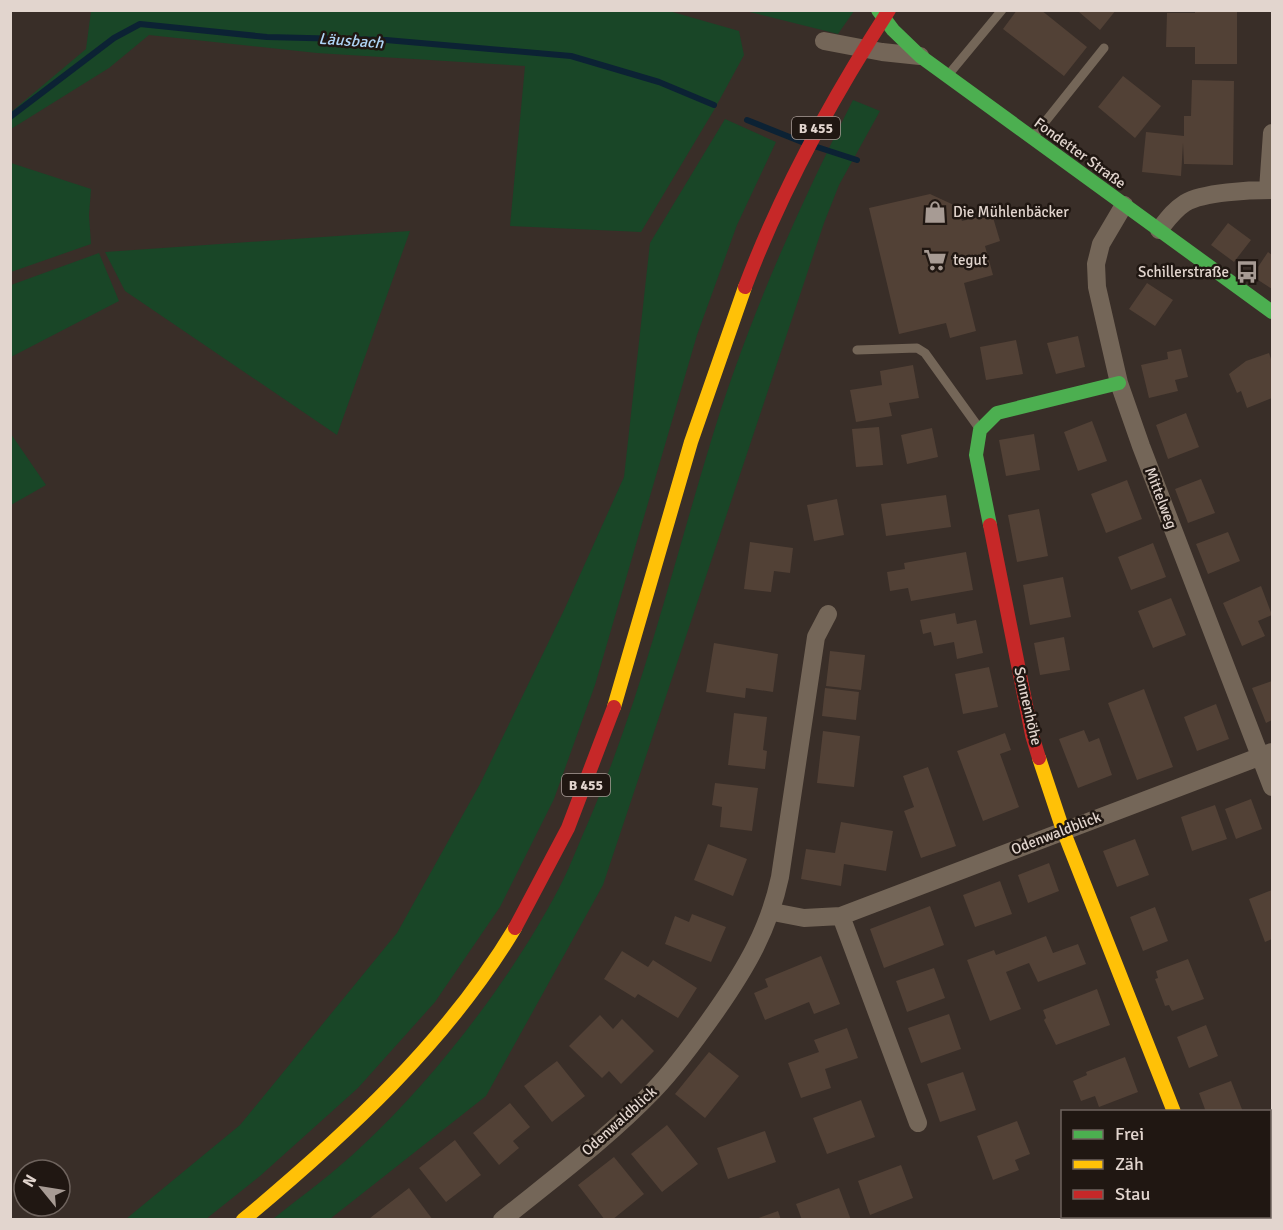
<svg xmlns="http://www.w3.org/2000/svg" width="1283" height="1230" font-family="Signika,sans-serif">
<rect width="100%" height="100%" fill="#392e28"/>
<!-- green -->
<path fill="#194627" d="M91 11H669L739 31 744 55 714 110 641 232 510 226 525 66 317 53 149 35 109 68 11 129V112L86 49Z
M746 11H854L838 34Z
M853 100 880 111 839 185 824 223 603 885 486 1096 330 1219H273C303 1195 335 1172 363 1145 436 1077 511 979 558 890 569 870 577 847 587 825 639 705 670 577 708 451 744 329 795 214 853 100Z
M725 119 776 142 737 225 697 335 595 685 554 799 500 907 435 1002 358 1088 260 1176 206 1219H126L240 1125 397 933 480 784 565 608 624 477 650 243Z
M11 163 91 189 89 215 91 244 11 272Z
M410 231 337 435 125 291 105 252Z
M99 253 119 301 11 357V285Z
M11 434 46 485 11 505H10Z"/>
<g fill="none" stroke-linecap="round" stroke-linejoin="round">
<!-- stream -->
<path stroke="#0c2234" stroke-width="6" d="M10 117 114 38 140 24 267 37 386 40 571 56 659 82 714 105
M747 120 802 142
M814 146 857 160"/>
</g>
<!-- building -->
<path fill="#524136" d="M1017 10H1041L1087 47 1064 76 1003 29Z
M1081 10H1116L1100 30 1079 12Z
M1195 10H1237V64H1195V47H1166L1167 13H1195Z
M1123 76 1161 106 1135 138 1098 107Z
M1192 80 1234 81 1233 165 1184 164 1183 143 1181 176 1142 172 1146 132 1184 136V116H1191Z
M930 194 956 206 962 221 992 214 1000 241 985 246 993 275 964 283 976 331 950 338 946 323 899 334 869 208Z
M1228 223 1251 240 1234 262 1211 245Z
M1268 252 1272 255V289L1252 276Z
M1147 283 1173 300 1155 326 1129 309Z
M1078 336 1085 367 1056 374 1047 343Z
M1016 340 1023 374 986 380 980 347Z
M1181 349 1188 377 1175 380 1178 391 1149 398 1141 365 1168 359 1167 352Z
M1269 353 1272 362V398L1247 408 1241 391 1237 393 1229 374 1246 361Z
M913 365 919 398 889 403 892 416 856 422 850 390 882 385 880 371Z
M1186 413 1199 447 1168 459 1156 425Z
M1092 421 1107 461 1078 471 1064 432Z
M879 427 883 465 856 467 852 429Z
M932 428 938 457 907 464 901 435Z
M1034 434 1040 470 1006 476 999 440Z
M1201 479 1215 513 1188 523 1175 489Z
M1127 480 1142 519 1106 533 1091 494Z
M946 495 951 527 886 536 881 504Z
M837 499 844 535 814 541 807 505Z
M1039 509 1048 556 1017 562 1008 515Z
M1228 532 1240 561 1208 574 1196 544Z
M750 542 793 548 790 573 774 571 771 592 744 589Z
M1153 543 1166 577 1131 590 1118 557Z
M966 552 973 590 911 601 908 588 890 591 887 572 905 569 904 563Z
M1063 577 1071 617 1030 625 1023 585Z
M1261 586 1272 615 1258 621 1265 636 1242 646 1223 603Z
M1171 598 1186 635 1153 648 1138 611Z
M955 613 957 624 976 620 983 653 957 659 954 642 934 646 931 632 923 634 920 620Z
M1064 637 1070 670 1040 675 1034 643Z
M714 643 778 654 773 692 746 688 745 698 706 692Z
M830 651 865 655 861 690 826 686Z
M989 667 998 707 963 714 955 674Z
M1272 681V720L1266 723 1252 688Z
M825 688 859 692 856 720 822 716Z
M1144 689 1173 767 1137 780 1108 703Z
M1216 704 1229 739 1197 751 1184 717Z
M734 713 767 717 763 750 767 751 765 769 728 765Z
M1084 730 1089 742 1099 738 1112 775 1078 788 1059 739Z
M823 731 860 736 854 787 817 783Z
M1005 733 1011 750 1000 754 1019 807 983 821 957 751Z
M928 767 956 846 921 858 904 811 914 807 903 776Z
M715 783 758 788 752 831 720 827 722 807 712 805Z
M1251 799 1262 829 1236 839 1225 809Z
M1215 805 1227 839 1192 851 1181 817Z
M841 822 893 831 886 871 844 864 841 886 801 879 806 849 835 853Z
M1135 839 1149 875 1117 887 1103 851Z
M708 844 747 859 733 896 694 880Z
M1049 863 1059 891 1028 903 1018 875Z
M1000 881 1012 914 975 927 963 895Z
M1272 890V939L1265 942 1249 899Z
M930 906 944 945 884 968 870 929Z
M1155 907 1168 941 1143 951 1130 917Z
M692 914 726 927 711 962 665 944 675 916 689 922Z
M1046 936 1053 953 1078 944 1086 964 1038 982 1029 963 1006 972 1021 1009 990 1021 967 960 994 950 996 955Z
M622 951 648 967 653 960 697 988 678 1018 638 994 635 998 604 979Z
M821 956 840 1004 814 1014 809 1002 765 1020 754 993 768 987 765 979Z
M1188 959 1204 999 1172 1011 1169 1005 1165 1006 1155 979 1158 978 1156 971Z
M934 968 945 998 907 1012 896 981Z
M1097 989 1110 1025 1056 1045 1044 1020 1046 1018 1043 1010Z
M949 1014 961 1049 921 1063 908 1028Z
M600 1015 613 1029 622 1019 654 1051 621 1084 609 1071 602 1078 569 1046Z
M1206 1025 1218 1056 1189 1068 1177 1037Z
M847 1028 858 1058 825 1069 831 1088 801 1098 788 1063 819 1052 814 1040Z
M709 1052 739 1076 705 1118 675 1094Z
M1125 1057 1138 1092 1099 1107 1095 1096 1081 1101 1073 1081 1087 1075 1086 1072Z
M557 1061 585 1096 552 1122 524 1086Z
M963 1072 976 1110 940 1122 927 1084Z
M1231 1081 1243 1112H1206L1199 1093Z
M861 1100 875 1137 827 1154 813 1118Z
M510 1103 530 1127 513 1141 519 1148 499 1165 473 1133Z
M1017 1121 1030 1154 1015 1160 1019 1170 993 1180 977 1136Z
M667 1125 698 1164 662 1192 631 1154Z
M765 1131 776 1162 728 1179 717 1148Z
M455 1140 481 1175 446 1202 419 1168Z
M614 1157 644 1194 612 1220H605L578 1185Z
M901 1165 913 1198 870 1215 858 1181Z
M409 1188 433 1220H371L370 1218Z
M839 1188 851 1220H802L796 1204Z
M778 1211 781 1220H756V1219Z"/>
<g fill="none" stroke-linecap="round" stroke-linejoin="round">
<!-- lane -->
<path stroke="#746658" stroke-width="9" d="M949 74 1002 10
M1033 137 1104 48
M857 350 917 348 925 353 979 428"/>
<!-- street -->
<path stroke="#746658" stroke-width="18" d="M824 41 882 52 920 56
M1268 190 1272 133
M1124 205 1101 244 1096 264 1097 287 1119 383 1141 446 1272 787
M1159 230C1167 220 1174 210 1185 203 1203 192 1251 190 1272 190
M773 912 804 918 841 916 1272 752
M841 916 918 1123
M1215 1216 1217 1220
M502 1220C554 1178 608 1138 654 1090 677 1066 697 1038 716 1011 746 968 769 929 780 877L816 637 828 614"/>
<!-- fast -->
<path stroke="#4caf50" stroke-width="14" d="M878 10 893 30 920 56 1272 312
M990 525 976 455 980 430 997 413 1119 383"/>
<!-- slow -->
<path stroke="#ffc107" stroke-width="14" d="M614 707 691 442 745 287
M1039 758 1063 830 1174 1112
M243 1220C345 1135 446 1043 515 928"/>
<!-- jam -->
<path stroke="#c62828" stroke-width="14" d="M745 287C782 189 832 98 889 10
M990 525 1032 735 1039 758
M515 928 568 828 614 707"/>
</g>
<!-- icons -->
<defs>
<g id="shop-bare" transform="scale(1.8)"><path d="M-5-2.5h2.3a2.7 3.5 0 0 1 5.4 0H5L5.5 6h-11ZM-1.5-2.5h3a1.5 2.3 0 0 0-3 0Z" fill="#a79b94" stroke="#201712" stroke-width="2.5" paint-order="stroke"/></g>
<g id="supermarket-bare" transform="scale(1.8)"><path d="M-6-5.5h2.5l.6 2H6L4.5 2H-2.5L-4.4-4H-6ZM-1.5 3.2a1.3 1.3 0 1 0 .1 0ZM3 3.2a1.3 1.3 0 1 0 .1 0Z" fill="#a79b94" stroke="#201712" stroke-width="2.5" paint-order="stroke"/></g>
<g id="bus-bare" transform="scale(1.8)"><path d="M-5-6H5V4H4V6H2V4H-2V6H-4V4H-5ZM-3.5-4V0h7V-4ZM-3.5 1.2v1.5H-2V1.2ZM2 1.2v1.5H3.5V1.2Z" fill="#a79b94" stroke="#201712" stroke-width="2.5" paint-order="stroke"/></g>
</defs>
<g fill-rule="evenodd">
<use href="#shop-bare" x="935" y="212"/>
<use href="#supermarket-bare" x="935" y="260"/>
<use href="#bus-bare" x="1247" y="272"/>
</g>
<g text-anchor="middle" stroke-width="5" stroke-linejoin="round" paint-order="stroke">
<!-- shield labels -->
<g fill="#201712" stroke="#a89c96" stroke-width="1.5">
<rect x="792" y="117" width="48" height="22" rx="4.5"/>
<rect x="562" y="774" width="48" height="22" rx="4.5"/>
</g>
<g font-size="14" font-weight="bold" fill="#e2d5ce">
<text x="816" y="133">B 455</text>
<text x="586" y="790">B 455</text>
</g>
<!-- street labels -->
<g font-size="15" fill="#e2d5ce" stroke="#201712">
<text transform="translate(1080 153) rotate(36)" y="5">Fondetter Straße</text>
<text transform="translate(1161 498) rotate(69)" y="5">Mittelweg</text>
<text transform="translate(1028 706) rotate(77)" y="5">Sonnenhöhe</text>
<text transform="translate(1056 833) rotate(-21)" y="5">Odenwaldblick</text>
<text transform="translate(619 1121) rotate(-42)" y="5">Odenwaldblick</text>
</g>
<!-- poi labels -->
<g font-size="15" fill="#e2d5ce" stroke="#201712" text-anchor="start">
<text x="953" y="217">Die Mühlenbäcker</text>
<text x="953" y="265">tegut</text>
<text x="1229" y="277" text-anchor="end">Schillerstraße</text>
</g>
<!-- water labels -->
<g font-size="16" font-style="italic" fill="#aed4f5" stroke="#201712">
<text transform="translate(351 40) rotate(4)" y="6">Läusbach</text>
</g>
</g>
<!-- border -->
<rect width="1283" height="1230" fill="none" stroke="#e2d5ce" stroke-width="24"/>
<!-- legend -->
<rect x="1061" y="1110" width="210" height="108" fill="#201712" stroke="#6e635d" stroke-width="1.5"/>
<rect x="1073" y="1130" width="30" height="9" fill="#4caf50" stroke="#6e635d" stroke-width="1.5"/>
<text x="1115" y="1140" font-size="18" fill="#e2d5ce">Frei</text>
<rect x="1073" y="1160" width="30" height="9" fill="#ffc107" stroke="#6e635d" stroke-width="1.5"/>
<text x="1115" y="1170" font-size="18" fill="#e2d5ce">Zäh</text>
<rect x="1073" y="1190" width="30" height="9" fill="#c62828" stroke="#6e635d" stroke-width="1.5"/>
<text x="1115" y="1200" font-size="18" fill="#e2d5ce">Stau</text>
<!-- north arrow -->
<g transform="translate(42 1188) rotate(300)"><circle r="28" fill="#201712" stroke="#6e635d" stroke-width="1.5"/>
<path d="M0-4.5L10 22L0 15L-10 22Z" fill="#a79b94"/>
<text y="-9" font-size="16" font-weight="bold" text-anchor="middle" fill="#e2d5ce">N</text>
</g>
</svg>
